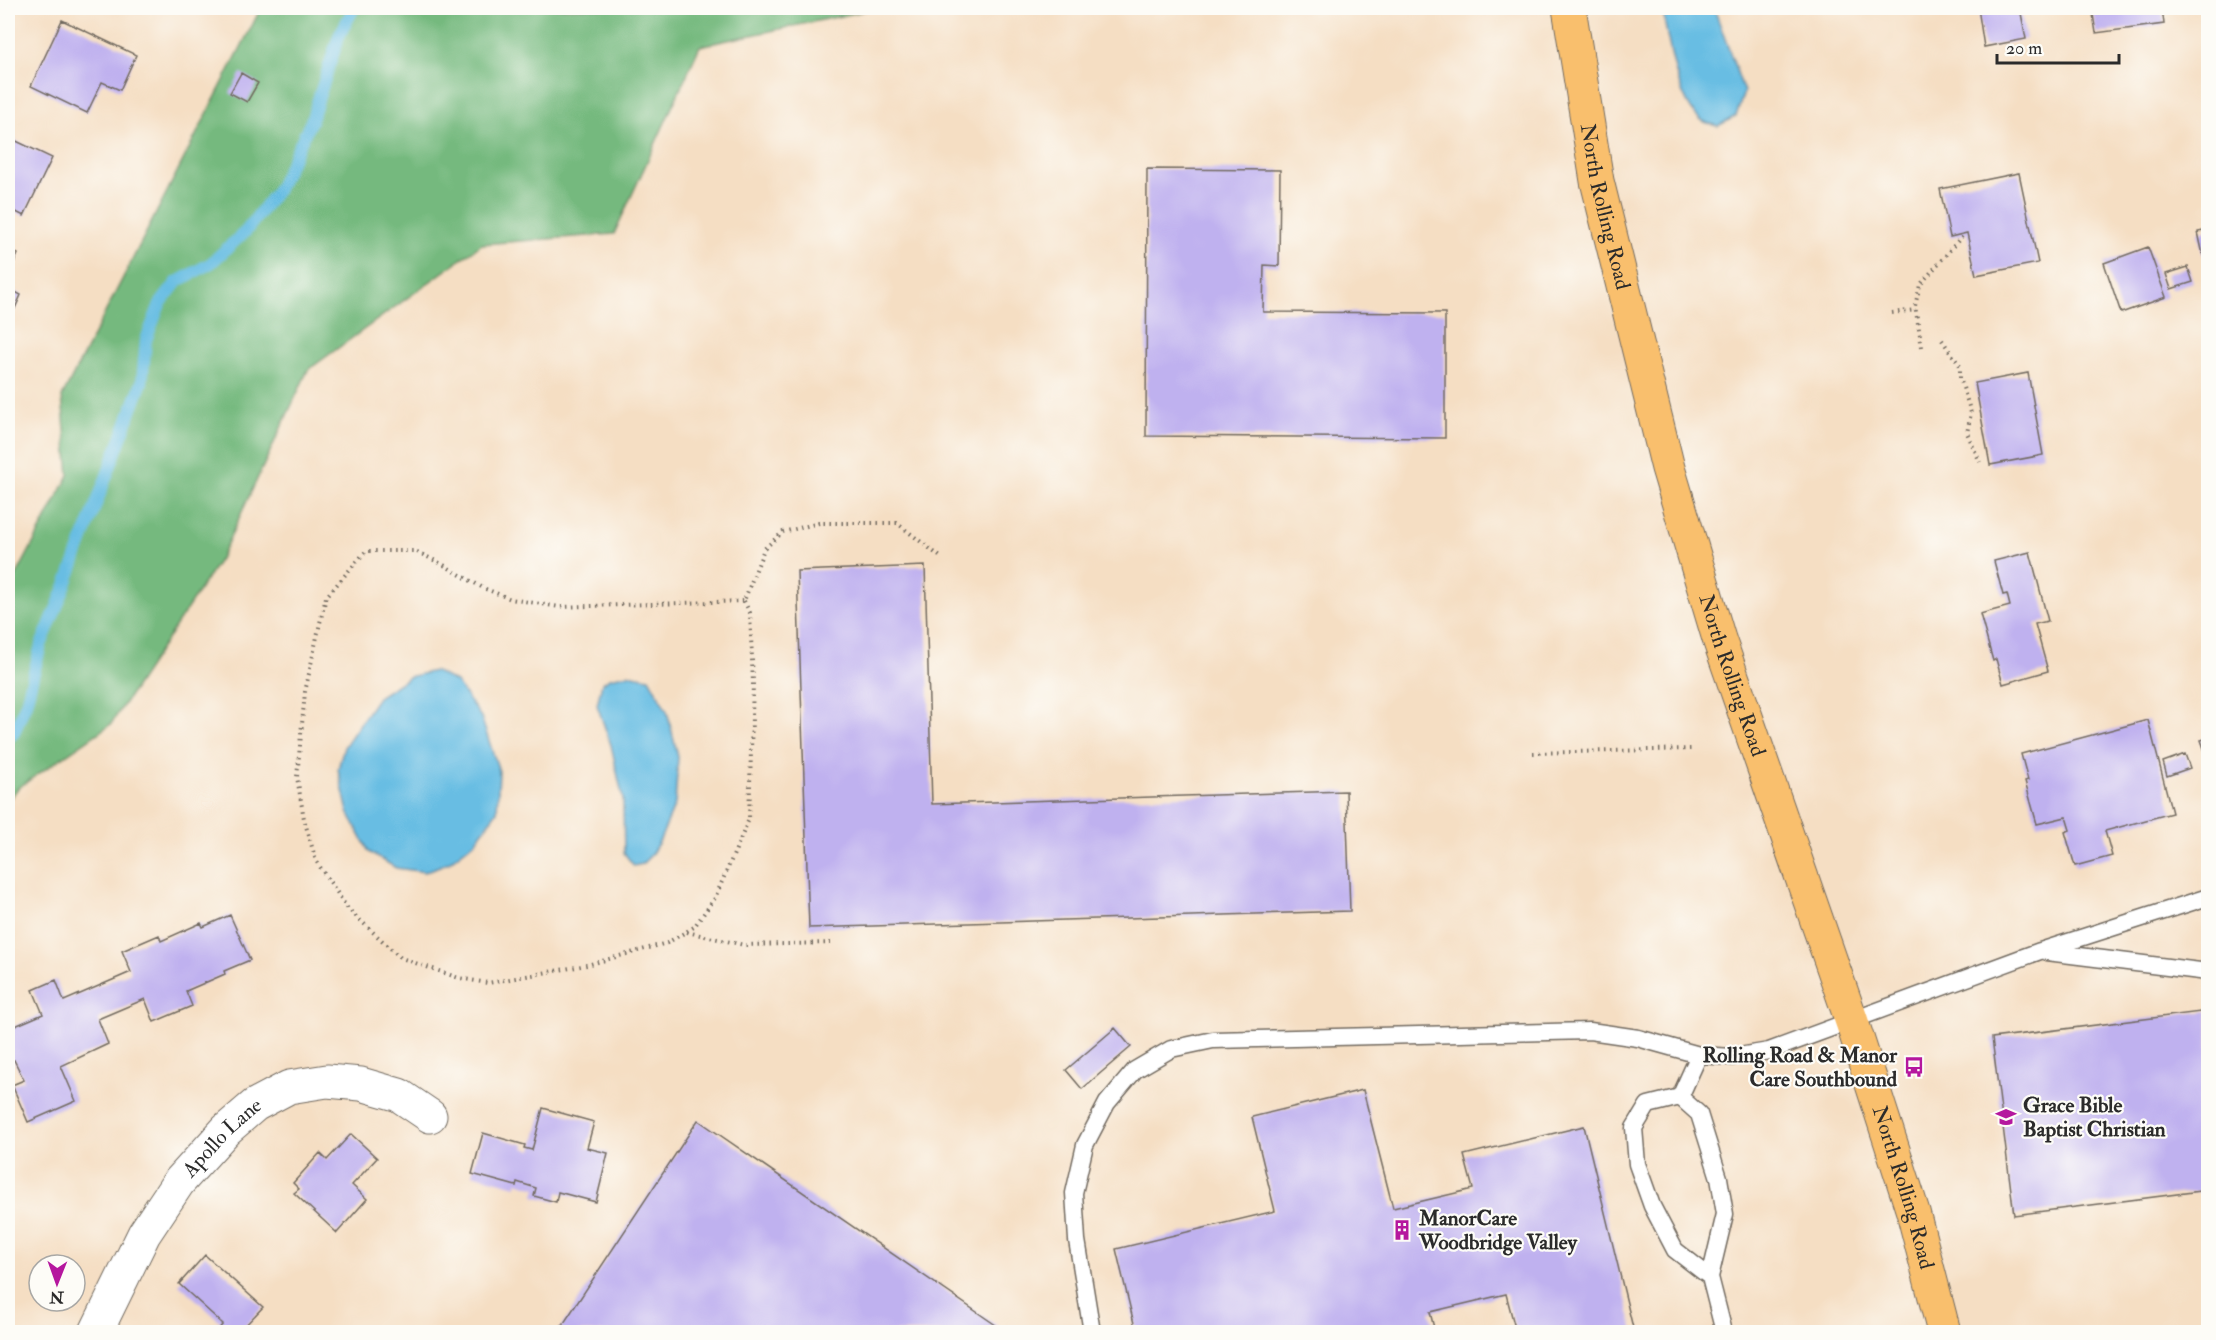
<svg xmlns="http://www.w3.org/2000/svg" width="2216" height="1340" font-family="'IM FELL Double Pica',serif">
<rect width="100%" height="100%" fill="#fdfcf7"/>
<filter id="ink" filterUnits="userSpaceOnUse"><feTurbulence type="fractalNoise" baseFrequency=".0167" numOctaves="2"/><feDisplacementMap in="SourceGraphic" scale="12" xChannelSelector="R" yChannelSelector="G"/><feConvolveMatrix kernelMatrix="1 2 1 2 8 2 1 2 1" color-interpolation-filters="sRGB"/></filter>
<filter id="wash" filterUnits="userSpaceOnUse"><feTurbulence type="fractalNoise" baseFrequency=".008" numOctaves="4" result="noise"/><feDisplacementMap in="SourceGraphic" scale="24" xChannelSelector="R" yChannelSelector="G"/><feGaussianBlur stdDeviation="1.35" result="paint"/><feColorMatrix in="noise" values="0 0 0 0 0 0 0 0 0 0 0 0 0 0 0 0 0 1.4 0 .05"/><feComposite in="paint" operator="in"/></filter>
<g filter="url(#wash)">
<rect width="100%" height="100%" fill="#f5dec3"/>
<!-- forest -->
<path fill="#74b97e" stroke="#507254" stroke-width="1.5" d="M261 8H874L855 13 700 46 614 234 482 244 308 370 220 559 111 724 18 788 8 801V587L13 582 69 475 62 397Z"/>
<!-- water -->
<path fill="#67bde3" stroke="#497487" stroke-width="1.5" d="M1662 8H1714L1744 92 1736 116 1718 126C1714 125 1709 124 1705 122 1678 110 1667 34 1662 8Z
M434 671 456 682 481 717 499 771 497 811 476 841 449 862 425 872 396 868 369 852 348 812 338 769 344 747 378 697 409 677Z
M628 674 649 678 667 711 678 757 675 804 660 840 651 855 642 864 634 866 624 853 623 799 611 745 597 705 602 683 610 678Z"/>
<g fill="none" stroke-linecap="round" stroke-linejoin="round">
<!-- stream -->
<path stroke="#67bde3" stroke-width="12" d="M8 738 14 733 26 703 41 645 64 590 142 382 146 340 160 304 177 282 211 263 246 231 278 189 311 121 339 36 354 8"/>
</g>
<g id="blocks">
<!-- building -->
<path fill="#bfb1ef" d="M1978 8H2020L2026 39 1984 47Z
M2092 8H2162L2164 24 2096 33Z
M62 20 136 55 120 90 102 82 87 113 31 86Z
M241 73 258 83 247 102 230 93Z
M10 138 52 158 24 216 8 208V142Z
M1147 169 1280 170 1279 266 1264 265 1263 312 1445 313V438L1146 436Z
M2019 173 2038 263 1976 275 1967 233 1950 237 1940 189Z
M2208 230V254L2203 255 2198 232Z
M2148 247 2166 297 2121 313 2104 263Z
M8 249 18 254 8 276Z
M2188 267 2193 282 2171 289 2166 274Z
M8 288 21 295 8 324Z
M2028 373 2043 455 1990 465 1975 383Z
M2030 552 2048 621 2035 624 2048 671 2003 684 1996 659 1993 661 1980 614 2010 606 2007 594 2003 595 1994 561Z
M925 566 932 804 1346 791 1350 911 809 928 797 571Z
M2148 720 2172 813 2105 831 2112 856 2075 866 2065 832 2070 830 2066 817 2037 824 2025 781 2028 780 2021 754Z
M2208 738V753L2206 754 2201 740Z
M2185 754 2190 768 2167 776 2163 762Z
M230 915 250 960 224 971 225 974 186 991 192 1006 154 1022 145 999 98 1019 108 1044 61 1066 76 1101 28 1122 12 1085 24 1080 14 1060 8 1062V1029L43 1014 33 990 56 980 64 1001 131 972 122 951 159 935 161 941 201 923 203 927Z
M2208 1011V1190L2014 1215 1992 1038Z
M1115 1028 1131 1047 1082 1089 1066 1070Z
M1363 1090 1393 1208 1473 1189 1464 1155 1584 1126 1634 1332H1516L1506 1294 1430 1312 1435 1332H1324V1331L1316 1332H1136L1116 1249 1275 1211 1252 1117Z
M543 1108 594 1122 587 1148 608 1153 596 1202 558 1192 556 1202 534 1196 536 1188 517 1182 516 1186 472 1174 483 1133 525 1145 524 1148 532 1150Z
M698 1120 1003 1330 1001 1332H558Z
M351 1134 377 1158 352 1185 367 1199 337 1233 294 1193 299 1189 293 1183 320 1153 327 1160Z
M205 1255 263 1307 240 1331 242 1332H216L223 1324 179 1284Z"/>
</g>
</g>
<g filter="url(#ink)">
<use href="#blocks" fill-opacity="0" stroke="#726a60" stroke-width="1.5"/>
<g fill="none" stroke-linecap="round" stroke-linejoin="round">
<!-- service casing -->
<g stroke="#726a60" stroke-width="19">
<path id="service" d="M2047 952 2208 972
M1680 1097 1699 1114 1719 1178 1725 1214 1710 1277 1724 1332
M1680 1097 1648 1105 1634 1128 1637 1164 1652 1206 1675 1250 1710 1277
M1680 1097 1699 1055
M1092 1332 1077 1240 1074 1193 1085 1145 1107 1103 1135 1070 1171 1049 1213 1040 1590 1031 1638 1038 1699 1055 1733 1057 1769 1051 2040 951 2208 897"/>
</g>
<!-- minor casing -->
<g stroke="#726a60" stroke-width="35">
<g id="minor">
<path id="s1" d="M96 1332 144 1234 178 1183 226 1130 255 1105 289 1087 327 1081 361 1084 399 1095 430 1116"/>
</g>
</g>
<!-- primary casing -->
<g stroke="#726a60" stroke-width="35">
<g id="primary">
<path id="s2" d="M1569 8 1597 181 1668 468 1719 639 1852 1022 1913 1212 1944 1332"/>
</g>
</g>
<!-- path -->
<path stroke="#726a60" stroke-width="4" stroke-dasharray="1.5 4.5" stroke-linecap="butt" d="M1892 313 1916 310
M1942 340 1960 366V378L1971 413 1967 433 1980 462
M1922 347 1915 306 1920 285 1963 235
M744 601 750 613 753 683 749 819 715 898 694 927 667 943 587 965 488 983 459 978 401 958 348 909 316 861 304 819 297 777 305 692 320 623 326 597 366 551H415L442 564 483 588 511 599 559 607 744 601 764 549 783 532 819 523H897L943 559
M1533 753 1691 749
M687 932 744 945 832 943"/>
<!-- service -->
<use href="#service" stroke="#fff" stroke-width="16"/>
<!-- minor -->
<use href="#minor" stroke="#fff" stroke-width="33"/>
<!-- primary -->
<use href="#primary" stroke="#f9bf6d" stroke-width="33"/>
</g>
</g>
<!-- icons -->
<defs>
<g id="bus-bare" transform="scale(1.62)"><path d="M-5-6H5V4H4V6H2V4H-2V6H-4V4H-5ZM-3.5-4V0h7V-4ZM-3.5 1.2v1.5H-2V1.2ZM2 1.2v1.5H3.5V1.2Z" fill="#b5179e" stroke="#fdfcf7" stroke-width="2.5" paint-order="stroke"/></g>
<g id="school-bare" transform="scale(1.62)"><path d="M0-5L7-2L0 1L-7-2ZM-4 1L0 2.5L4 1V4Q0 6-4 4Z" fill="#b5179e" stroke="#fdfcf7" stroke-width="2.5" paint-order="stroke"/></g>
<g id="building-bare" transform="scale(1.62)"><path d="M-4-6H4V6H1V3H-1V6H-4ZM-2.5-4.3h1.7v1.8h-1.7ZM.8-4.3h1.7v1.8H.8ZM-2.5-1h1.7V.8h-1.7ZM.8-1h1.7V.8H.8Z" fill="#b5179e" stroke="#fdfcf7" stroke-width="2.5" paint-order="stroke"/></g>
</defs>
<g fill-rule="evenodd">
<use href="#bus-bare" x="1914" y="1067"/>
<use href="#school-bare" x="2006" y="1117"/>
<use href="#building-bare" x="1402" y="1230"/>
</g>
<g text-anchor="middle" stroke-width="4.5" stroke-linejoin="round" paint-order="stroke">
<!-- street labels -->
<g font-size="21" fill="#2b2b2b" stroke="#fdfcf7">
<text dy="7" stroke="none"><textPath href="#s2" startOffset="202">North Rolling Road</textPath></text>
<text dy="7" stroke="none"><textPath href="#s2" startOffset="688">North Rolling Road</textPath></text>
<text dy="7" stroke="none"><textPath href="#s1" startOffset="234">Apollo Lane</textPath></text>
<text dy="7" stroke="none"><textPath href="#s2" startOffset="1228">North Rolling Road</textPath></text>
</g>
<!-- poi labels -->
<g font-size="21" font-weight="bold" fill="#2b2b2b" stroke="#fdfcf7" text-anchor="start">
<text x="1897" y="1062" text-anchor="end">Rolling Road &amp; Manor<tspan x="1897" dy="24">Care Southbound</tspan></text>
<text x="2023" y="1112">Grace Bible<tspan x="2023" dy="24">Baptist Christian</tspan></text>
<text x="1419" y="1225">ManorCare<tspan x="1419" dy="24">Woodbridge Valley</tspan></text>
</g>
</g>
<!-- margin -->
<rect width="2216" height="1340" fill="none" stroke="#fdfcf7" stroke-width="30"/>
<!-- north arrow -->
<g transform="translate(57 1283) rotate(181)"><circle r="28" fill="#fdfcf7" stroke="#a9a8a5" stroke-width="1.5"/>
<path d="M0-4.5L10 22L0 15L-10 22Z" fill="#b5179e"/>
<text y="-9" font-size="16" font-weight="bold" text-anchor="middle" fill="#2b2b2b">N</text>
</g>
<!-- scale -->
<path d="M1997 54v9h122v-9" fill="none" stroke="#2b2b2b" stroke-width="3"/>
<text x="2006" y="54" font-size="18" fill="#2b2b2b" stroke="#fdfcf7" stroke-width="4.5" paint-order="stroke">20 m</text>
</svg>
